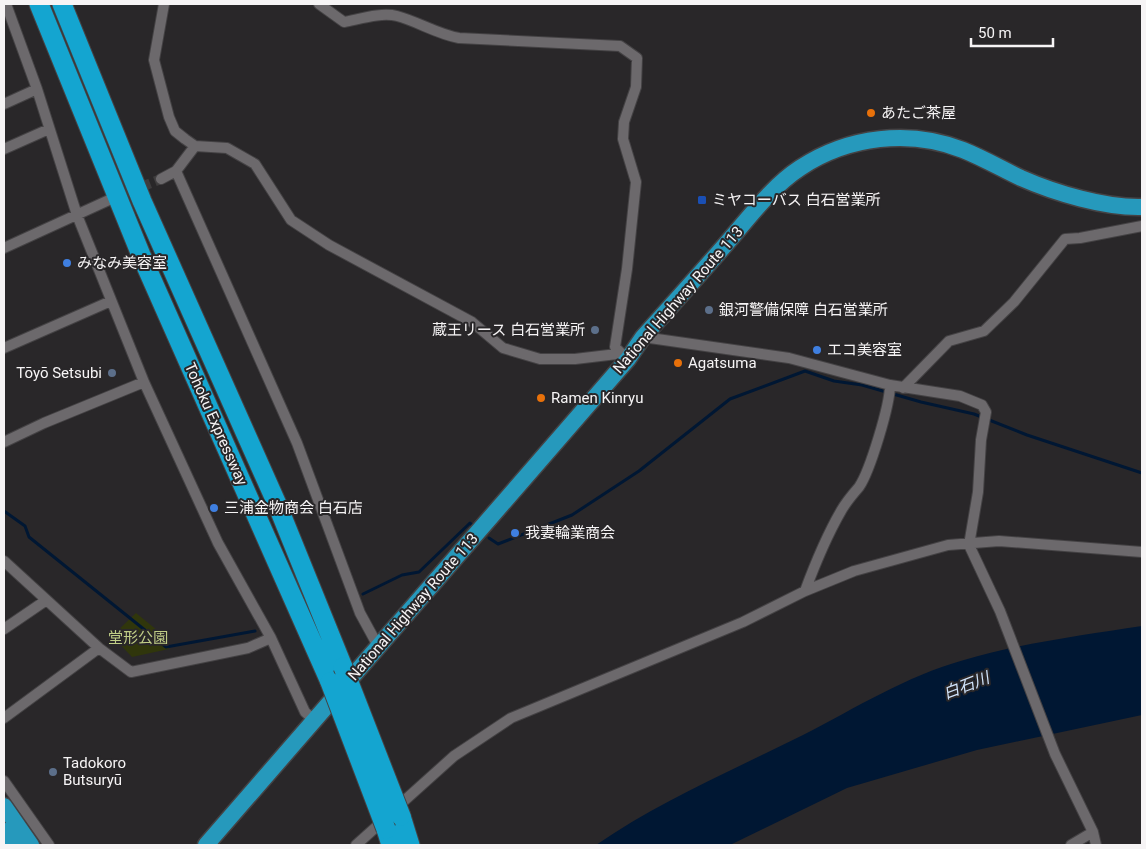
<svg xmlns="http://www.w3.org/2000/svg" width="1146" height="849" font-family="Roboto,'Noto Sans JP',sans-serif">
<rect width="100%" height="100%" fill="#292729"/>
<!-- green -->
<path fill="#30360c" d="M136 613 168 639 169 649 132 657 112 636Z"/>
<!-- water -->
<path fill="#001733" d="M1142 626V715L977 750 847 788 730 845H596C660 801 733 770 803 735 856 708 906 676 964 660 1021 643 1084 635 1142 626Z"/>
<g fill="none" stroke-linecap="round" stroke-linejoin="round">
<!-- stream -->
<path stroke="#001733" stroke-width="3" d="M4 511 25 526 29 537 166 647 255 631
M489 538 498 544 572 515 639 471 730 399 805 371 834 381 862 385 921 402 974 414 1027 435 1142 473
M363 594 402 575 419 572 470 523 472 525"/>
<!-- minor-tunnel -->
<path stroke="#3e3c3d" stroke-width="10" stroke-dasharray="10 5" stroke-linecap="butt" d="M113 198 161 179"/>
<!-- minor casing -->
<g stroke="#444244" stroke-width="12">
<path id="minor" d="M6 4 37 89 77 215 144 382 218 543 271 638 305 712 315 721
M164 4 154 60 169 117 175 131 185 139 195 146 227 148 255 164 291 220 329 245 472 322 503 348 540 359H575L617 354 628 359
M319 4 344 22C360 19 381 12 397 16 419 22 437 34 459 38L620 46 637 58 636 87 624 122 623 139 636 182 627 269 615 347 625 357
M4 104 37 89
M4 149 49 129
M176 171 297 443 360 613 378 646
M161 179 176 171 195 146
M4 248 109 200
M643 337 789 358 890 385 960 396 982 405 986 412 981 440 978 492 969 545 1000 611 1055 754 1093 832 1096 845
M4 348 111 301
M903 388 949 341 984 331 1014 302 1065 239 1080 238 1142 226
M4 442 44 423 144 382
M4 561 99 648 131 672 248 648 271 638
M805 591C815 564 826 537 841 511 846 502 852 495 859 487 870 471 890 405 890 385
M4 629 45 601
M4 718 99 648
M4 781 49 845
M395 809 454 756 511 718 743 622 805 591 854 571 948 545 999 541 1142 552
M356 845 385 819
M1071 845 1093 832"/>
</g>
<!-- trunk casing -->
<g stroke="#444244" stroke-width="19">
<path id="trunk" d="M4 806 31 845
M4 831 14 845
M206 845 628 359 643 337C671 306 699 275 726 244 749 218 771 187 800 168 848 136 910 129 963 150 983 158 1002 169 1021 178 1055 193 1105 208 1142 207"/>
</g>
<!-- motorway casing -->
<g stroke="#444244" stroke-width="21">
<path id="motorway" d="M39 4 141 255 330 682
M62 4 142 201 277 504 343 667
M401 816 410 845
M386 829 391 845"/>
</g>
<!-- minor -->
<use href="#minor" stroke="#6c696c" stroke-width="10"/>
<!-- trunk -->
<use href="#trunk" stroke="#2699bc" stroke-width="16"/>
<!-- motorway -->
<use href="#motorway" stroke="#14a5d0" stroke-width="19"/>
<!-- motorway-bridge casing -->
<g stroke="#444244" stroke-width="21" stroke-linecap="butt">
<path id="motorway-bridge" d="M343 667 401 816
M330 682 386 829"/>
</g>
<!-- motorway-bridge -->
<use href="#motorway-bridge" stroke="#14a5d0" stroke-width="19"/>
</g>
<!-- markers -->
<g fill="#e8710a" stroke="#292729" stroke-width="2">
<circle cx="871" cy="113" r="5"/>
<circle cx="678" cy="363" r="5"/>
<circle cx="541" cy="398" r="5"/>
</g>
<rect fill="#1a4fb4" stroke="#292729" stroke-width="2" x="697" y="195" width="10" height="10" rx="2.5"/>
<g fill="#3f7fe0" stroke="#292729" stroke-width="2">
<circle cx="67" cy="263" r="5"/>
<circle cx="817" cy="350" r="5"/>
<circle cx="214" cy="508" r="5"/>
<circle cx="515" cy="533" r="5"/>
</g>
<g fill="#5c6f8a" stroke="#292729" stroke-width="2">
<circle cx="709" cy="310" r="5"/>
<circle cx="595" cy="330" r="5"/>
<circle cx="112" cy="373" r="5"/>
<circle cx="53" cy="772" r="5"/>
</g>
<g text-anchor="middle" stroke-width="4" stroke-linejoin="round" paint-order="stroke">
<!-- poi labels -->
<g font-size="15" fill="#f6f4f5" stroke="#292729" text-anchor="start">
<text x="881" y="118">あたご茶屋</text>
<text x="712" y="205">ミヤコーバス 白石営業所</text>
<text x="77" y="268">みなみ美容室</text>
<text x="719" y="315">銀河警備保障 白石営業所</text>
<text x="585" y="335" text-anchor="end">蔵王リース 白石営業所</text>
<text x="827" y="355">エコ美容室</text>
<text x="688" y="368">Agatsuma</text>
<text x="102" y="378" text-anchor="end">Tōyō Setsubi</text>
<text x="551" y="403">Ramen Kinryu</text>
<text x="224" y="513">三浦金物商会 白石店</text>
<text x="525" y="538">我妻輪業商会</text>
<text x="63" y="768">Tadokoro<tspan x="63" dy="17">Butsuryū</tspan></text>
</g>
<!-- street labels -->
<g font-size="15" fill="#f6f4f5" stroke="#292729">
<text transform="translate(678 300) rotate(-49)" y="5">National Highway Route 113</text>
<text transform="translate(216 424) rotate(66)" y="5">Tohoku Expressway</text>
<text transform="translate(413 607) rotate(-49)" y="5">National Highway Route 113</text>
</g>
<!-- park labels -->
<g font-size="15" fill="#c0cd86" stroke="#292729">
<text x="138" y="643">堂形公園</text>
</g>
<!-- water labels -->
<g font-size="16" font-style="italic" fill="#d2e5fc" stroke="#292729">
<text transform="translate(966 685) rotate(-21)" y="6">白石川</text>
</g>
</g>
<!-- border -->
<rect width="1146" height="849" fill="none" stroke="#f6f4f5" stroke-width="10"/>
<!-- scale -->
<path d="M971 38v8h82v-8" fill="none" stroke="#f6f4f5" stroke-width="2.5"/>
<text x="978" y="38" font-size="15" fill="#f6f4f5" stroke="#292729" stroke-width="4" paint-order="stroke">50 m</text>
</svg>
